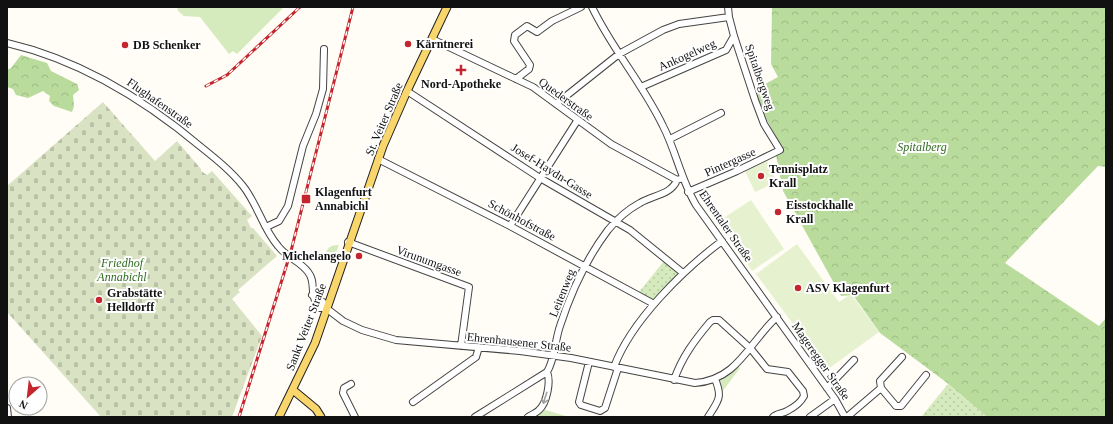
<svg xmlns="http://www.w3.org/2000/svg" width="1113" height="424" font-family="'Times New Roman',serif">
<defs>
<pattern id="forest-crowns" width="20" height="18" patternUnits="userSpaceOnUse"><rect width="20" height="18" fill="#b9dc9c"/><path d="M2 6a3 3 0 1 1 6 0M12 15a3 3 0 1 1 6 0" fill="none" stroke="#9ebc85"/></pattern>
<pattern id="cemetery-stones" width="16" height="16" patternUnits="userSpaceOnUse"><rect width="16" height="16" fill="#d9e3c4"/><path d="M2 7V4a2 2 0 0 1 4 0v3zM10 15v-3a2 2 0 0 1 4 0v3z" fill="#b9c2a7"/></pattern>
<pattern id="park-dots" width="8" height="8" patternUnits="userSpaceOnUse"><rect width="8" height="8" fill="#d5ebbd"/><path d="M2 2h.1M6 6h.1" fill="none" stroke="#b6c8a1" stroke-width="1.8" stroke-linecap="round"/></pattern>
</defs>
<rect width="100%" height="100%" fill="#fffdf5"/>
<!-- grass -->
<path fill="#d5ebbd" d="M177 7H284L237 54 233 51 229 54 200 17 184 16 178 11Z
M339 245 335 256 331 255 330 260 326 259C325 249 329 245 339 245Z
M738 366 740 368 722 392 720 380Z
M542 409 569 417H534Z"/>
<!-- forest -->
<path fill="url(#forest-crowns)" d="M772 7H1106V167L1098 166 1005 263 1099 326 1106 318V417H987L946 382 880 333 853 295 841 296 783 191 776 155 783 151 767 120 754 90 778 77 771 64Z
M21 55 47 63 51 71 77 84 79 90 73 95 74 106 72 112 54 106 49 101 50 96 43 91 28 98 16 95 13 89 7 87V70L11 68Z"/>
<!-- cemetery -->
<path fill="url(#cemetery-stones)" d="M103 102 155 161 177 141 201 169V171L207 175 212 171 252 216 247 220 251 228H253L277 256 238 290 240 292 232 299 262 336 232 417H101L7 312V186Z"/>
<!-- park -->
<path fill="url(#park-dots)" d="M664 261 678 273 653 300 639 292Z
M948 384 987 417H921Z"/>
<!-- pitch -->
<path fill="#e6f2cf" d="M767 161 777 182 755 192 745 171Z
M751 200 784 249 752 271 719 221Z
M797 244 839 302 851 294 879 332 824 372 796 334 799 332 756 274Z"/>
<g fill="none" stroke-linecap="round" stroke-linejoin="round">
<!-- minor casing -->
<g stroke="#444" stroke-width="8">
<path id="minor" d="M592 7C612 49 643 84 663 126 676 151 681 180 696 205L835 399 845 417
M432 39 533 87 611 144 677 180 680 179
M7 43C80 60 144 99 201 147 216 159 231 171 243 186 258 205 263 229 278 246 286 257 300 261 308 272 317 283 308 293 319 308H326
M516 79 529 69 530 65 514 41 515 35 527 26 537 32 552 21 581 7
M641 87 726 50 734 36
M407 91 540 178 630 230 683 273
M556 104 619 54 663 30 679 24 729 17
M670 139 721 113
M378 159 510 226 654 304
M688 192 737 171 780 150 764 124 755 100 734 36 729 17 728 7
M510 226 577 121
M266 227 279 221 288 206 303 146 316 114 323 89 324 49
M348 242 469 287 461 346
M312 295 323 302 326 308 343 321 362 330 396 340 520 351 571 358 695 383C738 380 749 342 777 317
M589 362 579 402 581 405 600 411 605 408 618 368
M614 367C631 321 683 270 722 241
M674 380C682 357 694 341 710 322L713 320H719L751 349 767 369 788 372 803 391 804 396C801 402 793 408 787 411 782 414 777 413 773 417
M351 384 344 388 343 393 355 417
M827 388 854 360
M881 388 896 406H901L926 375
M881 388 880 381 902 357
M413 402 476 357 479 347
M7 408 8 417
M475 417 547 372C555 359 555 340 560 326 571 292 586 259 608 230 617 219 627 210 640 203 653 195 671 195 677 180
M528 417C531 415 536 413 539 410 547 403 551 381 547 372
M708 417C718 401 723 398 715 379
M810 417 835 399
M847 417 881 388"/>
</g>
<!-- major casing -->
<g stroke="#222" stroke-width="9">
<path id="major" d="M293 390 316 409 321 417
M279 417 315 343 383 146 407 91 447 7"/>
</g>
<!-- minor -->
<use href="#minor" stroke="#fff" stroke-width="6"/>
<!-- major -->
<use href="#major" stroke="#f9d66b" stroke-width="7"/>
<!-- rail casing -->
<g stroke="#c4262e" stroke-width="3">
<path id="rail" d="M206 86 227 75 300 7
M239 417 291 251 353 7"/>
</g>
<!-- rail -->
<use href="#rail" stroke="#fff" stroke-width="1.5" stroke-dasharray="4.5" stroke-linecap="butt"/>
</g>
<!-- one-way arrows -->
<defs><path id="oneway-shaft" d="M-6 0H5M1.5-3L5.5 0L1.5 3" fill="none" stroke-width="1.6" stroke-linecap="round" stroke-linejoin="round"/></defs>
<use stroke="#a0a0a0" href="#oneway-shaft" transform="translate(545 398) rotate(108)"/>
<!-- markers -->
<g fill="#c4262e" stroke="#fff" stroke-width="1.5">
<circle cx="408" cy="44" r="4"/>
<circle cx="125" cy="45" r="4"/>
<path d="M459 64h4v4h4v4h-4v4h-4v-4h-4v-4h4z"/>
<circle cx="761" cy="176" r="4"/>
<rect x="301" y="194" width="10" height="10" rx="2"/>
<circle cx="778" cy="212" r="4"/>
<circle cx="359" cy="256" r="4"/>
<circle cx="798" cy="288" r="4"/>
<circle cx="99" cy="300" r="4"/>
</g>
<g text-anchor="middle" stroke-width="4" stroke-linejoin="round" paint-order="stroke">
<!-- poi labels -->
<g font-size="12" font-weight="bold" fill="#111" stroke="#fff" text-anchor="start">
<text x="416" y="48">Kärntnerei</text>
<text x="133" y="49">DB Schenker</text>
<text x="461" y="88" text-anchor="middle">Nord-Apotheke</text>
<text x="769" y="173">Tennisplatz<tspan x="769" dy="14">Krall</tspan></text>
<text x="315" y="196">Klagenfurt<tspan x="315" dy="14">Annabichl</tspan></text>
<text x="786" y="209">Eisstockhalle<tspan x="786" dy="14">Krall</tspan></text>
<text x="351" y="260" text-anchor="end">Michelangelo</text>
<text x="806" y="292">ASV Klagenfurt</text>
<text x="107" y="297">Grabstätte<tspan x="107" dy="14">Helldorff</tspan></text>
</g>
<!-- street labels -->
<g font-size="12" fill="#111" stroke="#fff">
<text transform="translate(687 55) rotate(-24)" y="4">Ankogelweg</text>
<text transform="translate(760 77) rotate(71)" y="4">Spitalbergweg</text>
<text transform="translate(566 99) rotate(36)" y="4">Quederstraße</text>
<text transform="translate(160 103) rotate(35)" y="4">Flughafenstraße</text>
<text transform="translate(384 119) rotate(-67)" y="4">St. Veiter Straße</text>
<text transform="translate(730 162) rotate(-24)" y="4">Pintergasse</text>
<text transform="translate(552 171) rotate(32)" y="4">Josef-Haydn-Gasse</text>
<text transform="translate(522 220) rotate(28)" y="4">Schönhofstraße</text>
<text transform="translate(726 226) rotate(55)" y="4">Ehrentaler Straße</text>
<text transform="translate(429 261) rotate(20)" y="4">Virunumgasse</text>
<text transform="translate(562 293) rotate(-68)" y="4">Leitenweg</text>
<text transform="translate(306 327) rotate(-69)" y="4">Sankt Veiter Straße</text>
<text transform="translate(519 342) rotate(6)" y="4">Ehrenhausener Straße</text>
<text transform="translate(821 361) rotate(55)" y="4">Mageregger Straße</text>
</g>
<!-- park labels -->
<g font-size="12" font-style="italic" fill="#2f6b1f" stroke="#fff">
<text x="922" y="151">Spitalberg</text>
<text x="122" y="267">Friedhof<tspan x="122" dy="14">Annabichl</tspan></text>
</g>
</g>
<!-- border -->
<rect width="1113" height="424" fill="none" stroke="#111111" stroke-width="16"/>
<!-- north arrow -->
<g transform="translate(28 396) rotate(208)"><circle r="19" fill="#ffffff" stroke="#a0a0a0"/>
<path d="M0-3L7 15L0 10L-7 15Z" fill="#c4262e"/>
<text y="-6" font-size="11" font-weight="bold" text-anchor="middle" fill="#111111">N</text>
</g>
</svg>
